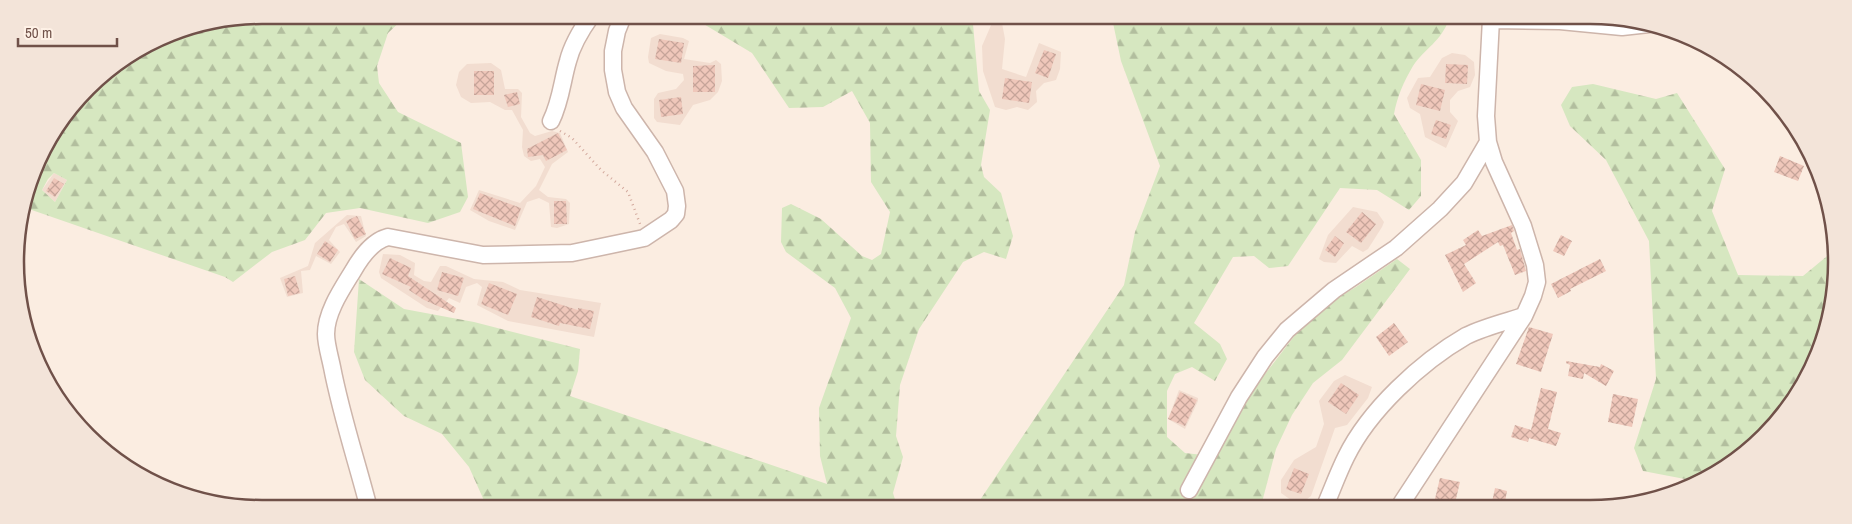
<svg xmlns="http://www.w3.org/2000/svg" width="1852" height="524" font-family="'Archivo Narrow',sans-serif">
<defs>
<pattern id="forest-firs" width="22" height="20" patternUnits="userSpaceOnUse" patternTransform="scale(1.25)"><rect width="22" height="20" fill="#d6e7c0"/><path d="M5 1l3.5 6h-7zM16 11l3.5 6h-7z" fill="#b2be9e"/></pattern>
<pattern id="building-cross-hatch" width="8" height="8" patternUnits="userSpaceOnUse" patternTransform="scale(1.25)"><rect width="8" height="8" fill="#efc7ba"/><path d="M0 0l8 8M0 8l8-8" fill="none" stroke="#c6a499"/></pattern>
</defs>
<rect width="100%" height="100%" fill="#fbede1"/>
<!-- residential -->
<path fill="#f2ddd0" d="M998 18H1004L1002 23 1005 39 1002 69 1026 77 1039 43 1061 52 1060 69 1056 80 1044 83 1036 91 1037 102 1028 110 1017 107 1006 110 995 107 983 71 982 46 992 23Z
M660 34 683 38 689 41 684 59 710 63 716 60 721 64 722 81 718 92 710 100 693 105 680 125 657 122 654 118V99L658 93 676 89 684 80 683 74 666 71 649 63 648 57 651 38Z
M1452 53 1465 55 1474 62 1475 75 1470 87 1458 91 1450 100V112L1458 121 1446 148 1425 137 1420 114 1410 108 1407 98 1418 78 1430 77 1442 58Z
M491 63 501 70 505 89H518L522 93 521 117 530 133 535 136 552 131 560 133 568 152 552 164 539 190 548 197 566 199 570 203 569 224 557 228 551 227 549 203 539 198 527 202 515 230 489 221 470 210 479 190 520 203 536 186 545 167 540 159 531 161 524 156 522 147 523 130 512 110H505L490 102 471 103 461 97 456 85 459 72 467 64Z
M54 173 67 180 55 202 42 190Z
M1353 207 1377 212 1384 222 1382 227 1368 249 1363 252 1352 246 1336 263 1324 262 1319 259 1328 235Z
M347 215 361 216 366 236 356 242 344 224 336 227 329 240 340 252 331 264 316 256 310 270 301 271 303 293 287 297 280 278 308 266 315 243Z
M383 254 400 255 415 263 414 275 424 281 431 282 440 266H446L474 279 503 282 520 290 601 303 594 337 508 321 477 305 482 287 477 283 466 287 460 303 449 298 438 311 427 308 381 278 379 272Z
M1345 375 1372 387 1368 398 1347 425 1335 428 1311 496 1302 503 1291 500 1281 493V480L1294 460 1316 447 1324 424 1319 401 1334 381Z
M1179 390 1198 398V401L1185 429 1168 419Z"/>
<!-- forest -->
<path fill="url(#forest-firs)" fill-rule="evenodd" d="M262 15H407L388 33 377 66 379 83 398 112 461 143 468 197 460 212 428 223 360 208 326 213 305 240 272 252 233 282 225 277 26 208 41 153 99 76 168 34ZM54 173 67 180 55 202 42 190 48 179Z
M654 16 975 17 973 24 979 91 990 110 981 165 984 177 1001 193 1013 236 1006 259 984 252 963 262 919 329 900 385 896 436 903 457 893 493 897 506 486 505 469 467 442 434 404 416 365 380 354 352 359 279 404 309 474 322 580 349 578 371 570 396 827 484 820 456 819 408 851 318 835 288 786 252 781 242 782 208 791 204 821 219 862 256 872 260 881 254 890 212 871 182 870 123 852 91 823 107 789 108 752 53 692 17 658 21Z
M1112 18 1449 19C1441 42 1425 48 1413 66 1404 81 1397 97 1394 114L1421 160V196L1409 210 1377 190 1340 188 1288 266 1269 268 1254 256 1233 257 1194 323 1220 344 1227 359 1215 381 1192 367 1175 374 1167 391V437L1185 453 1203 455 1312 313 1356 287 1397 259 1410 269 1342 360 1313 383 1292 415 1276 449 1261 506H976L1124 285 1135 232 1160 166 1121 61Z
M1593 84 1656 99 1677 93 1725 169 1712 211 1738 275 1803 276 1832 252V310L1804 385 1764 437 1706 479 1690 480 1643 471 1634 448 1656 379 1649 241 1606 160 1570 126 1561 105 1572 87Z"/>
<!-- building -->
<path fill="url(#building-cross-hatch)" d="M659 39 684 43 681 63 655 59Z
M1044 50 1056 54 1048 78 1035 73Z
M1446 64 1468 65 1467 84 1445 83Z
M715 65V92H693V66Z
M474 71H494V95H474Z
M1005 78 1032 82 1029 103 1002 99Z
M1421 84 1445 90 1440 111 1416 105Z
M517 92 520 104 508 107 504 95Z
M681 97 683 114 661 117 659 100Z
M1436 120 1451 125 1446 139 1431 134Z
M558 133 567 150 546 161 543 155 528 157 527 149Z
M1780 156 1804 166 1798 181 1774 172Z
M54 178 64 184 55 197 46 191Z
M480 193 521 208 515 226 473 209Z
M554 201H566L567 224H554Z
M1362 212 1376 224 1361 243 1346 232Z
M357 216 366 234 355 239 346 221Z
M1512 225 1514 231 1511 233 1517 250 1520 249 1526 271 1515 275 1503 245 1500 246 1498 242 1464 264 1476 283 1463 292 1445 255 1466 245 1463 240 1478 230 1482 236Z
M1561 235 1572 241 1564 256 1553 251Z
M1335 236 1344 243 1335 257 1325 250Z
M325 241 338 250 330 262 317 254Z
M390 258 411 268 408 276 456 308 454 313 424 300 409 290 411 287 382 274Z
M1600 259 1606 271 1570 289 1571 291 1558 298 1551 284Z
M442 272 464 278 458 296 437 290Z
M295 276 300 293 288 296 284 279Z
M489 283 517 294 508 315 481 304Z
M537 297 578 310V308L594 311 590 329 560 323 559 326 531 317Z
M1394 323 1408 342 1389 356 1376 337Z
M1529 327 1553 334 1541 372 1516 364Z
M1566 361 1600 367 1601 364 1614 371 1606 386 1584 373 1583 379 1568 376 1570 365 1566 363Z
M1341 383 1359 395 1346 414 1328 402Z
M1541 388 1557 392 1548 429 1561 433 1556 446 1529 438 1528 442 1511 437 1515 425 1531 430Z
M1180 392 1197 400 1185 426 1168 419Z
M1613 394 1638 399 1632 427 1608 422Z
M1294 468 1309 474 1301 494 1286 489Z
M1440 478 1460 482 1454 507H1433Z
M1495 488 1507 491 1504 507H1491Z"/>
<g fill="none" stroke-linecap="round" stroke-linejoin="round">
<!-- minor casing -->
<g stroke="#cdb5ab" stroke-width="19">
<path id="minor" d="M1491 20 1560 21 1622 27 1649 24
M551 121C561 101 562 81 568 61 572 45 581 30 591 16
M1189 490 1239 397 1265 357 1287 330 1334 290 1396 248 1440 209 1464 183 1488 142
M368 505C356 459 341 414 332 367 330 357 326 344 326 334 326 312 342 289 353 271 361 257 372 241 388 237L483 255 572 253 644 238 671 220 676 214 677 206 675 191 655 152 624 108 617 92 613 70V51L617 31 623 16
M1325 506C1332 490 1338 473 1346 457 1369 410 1421 362 1466 336 1484 327 1505 322 1524 316
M1399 507 1524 316 1533 296 1537 282 1535 265 1523 226 1494 162 1488 142 1486 116 1491 19"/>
</g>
<!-- path -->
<path stroke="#d3aa9e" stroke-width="2.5" stroke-dasharray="1 4" stroke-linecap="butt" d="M560 131 572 138 601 170 628 192 640 224"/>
<!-- minor -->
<use href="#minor" stroke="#fff" stroke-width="16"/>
</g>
<!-- crop -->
<path d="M0 0H1852V524H0ZM262 24H1590A238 238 0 0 1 1828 262V262A238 238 0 0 1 1590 500H262A238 238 0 0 1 24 262V262A238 238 0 0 1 262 24Z" fill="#f3e4d9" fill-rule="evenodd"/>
<path fill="none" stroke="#705149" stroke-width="2.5" d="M262 24H1590A238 238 0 0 1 1828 262V262A238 238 0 0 1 1590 500H262A238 238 0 0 1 24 262V262A238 238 0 0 1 262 24Z"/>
<!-- scale -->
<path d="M18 38v8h99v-8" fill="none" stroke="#705149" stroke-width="2.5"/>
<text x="25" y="38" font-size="15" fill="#705149" stroke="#fef1e6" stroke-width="4" paint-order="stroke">50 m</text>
</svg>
